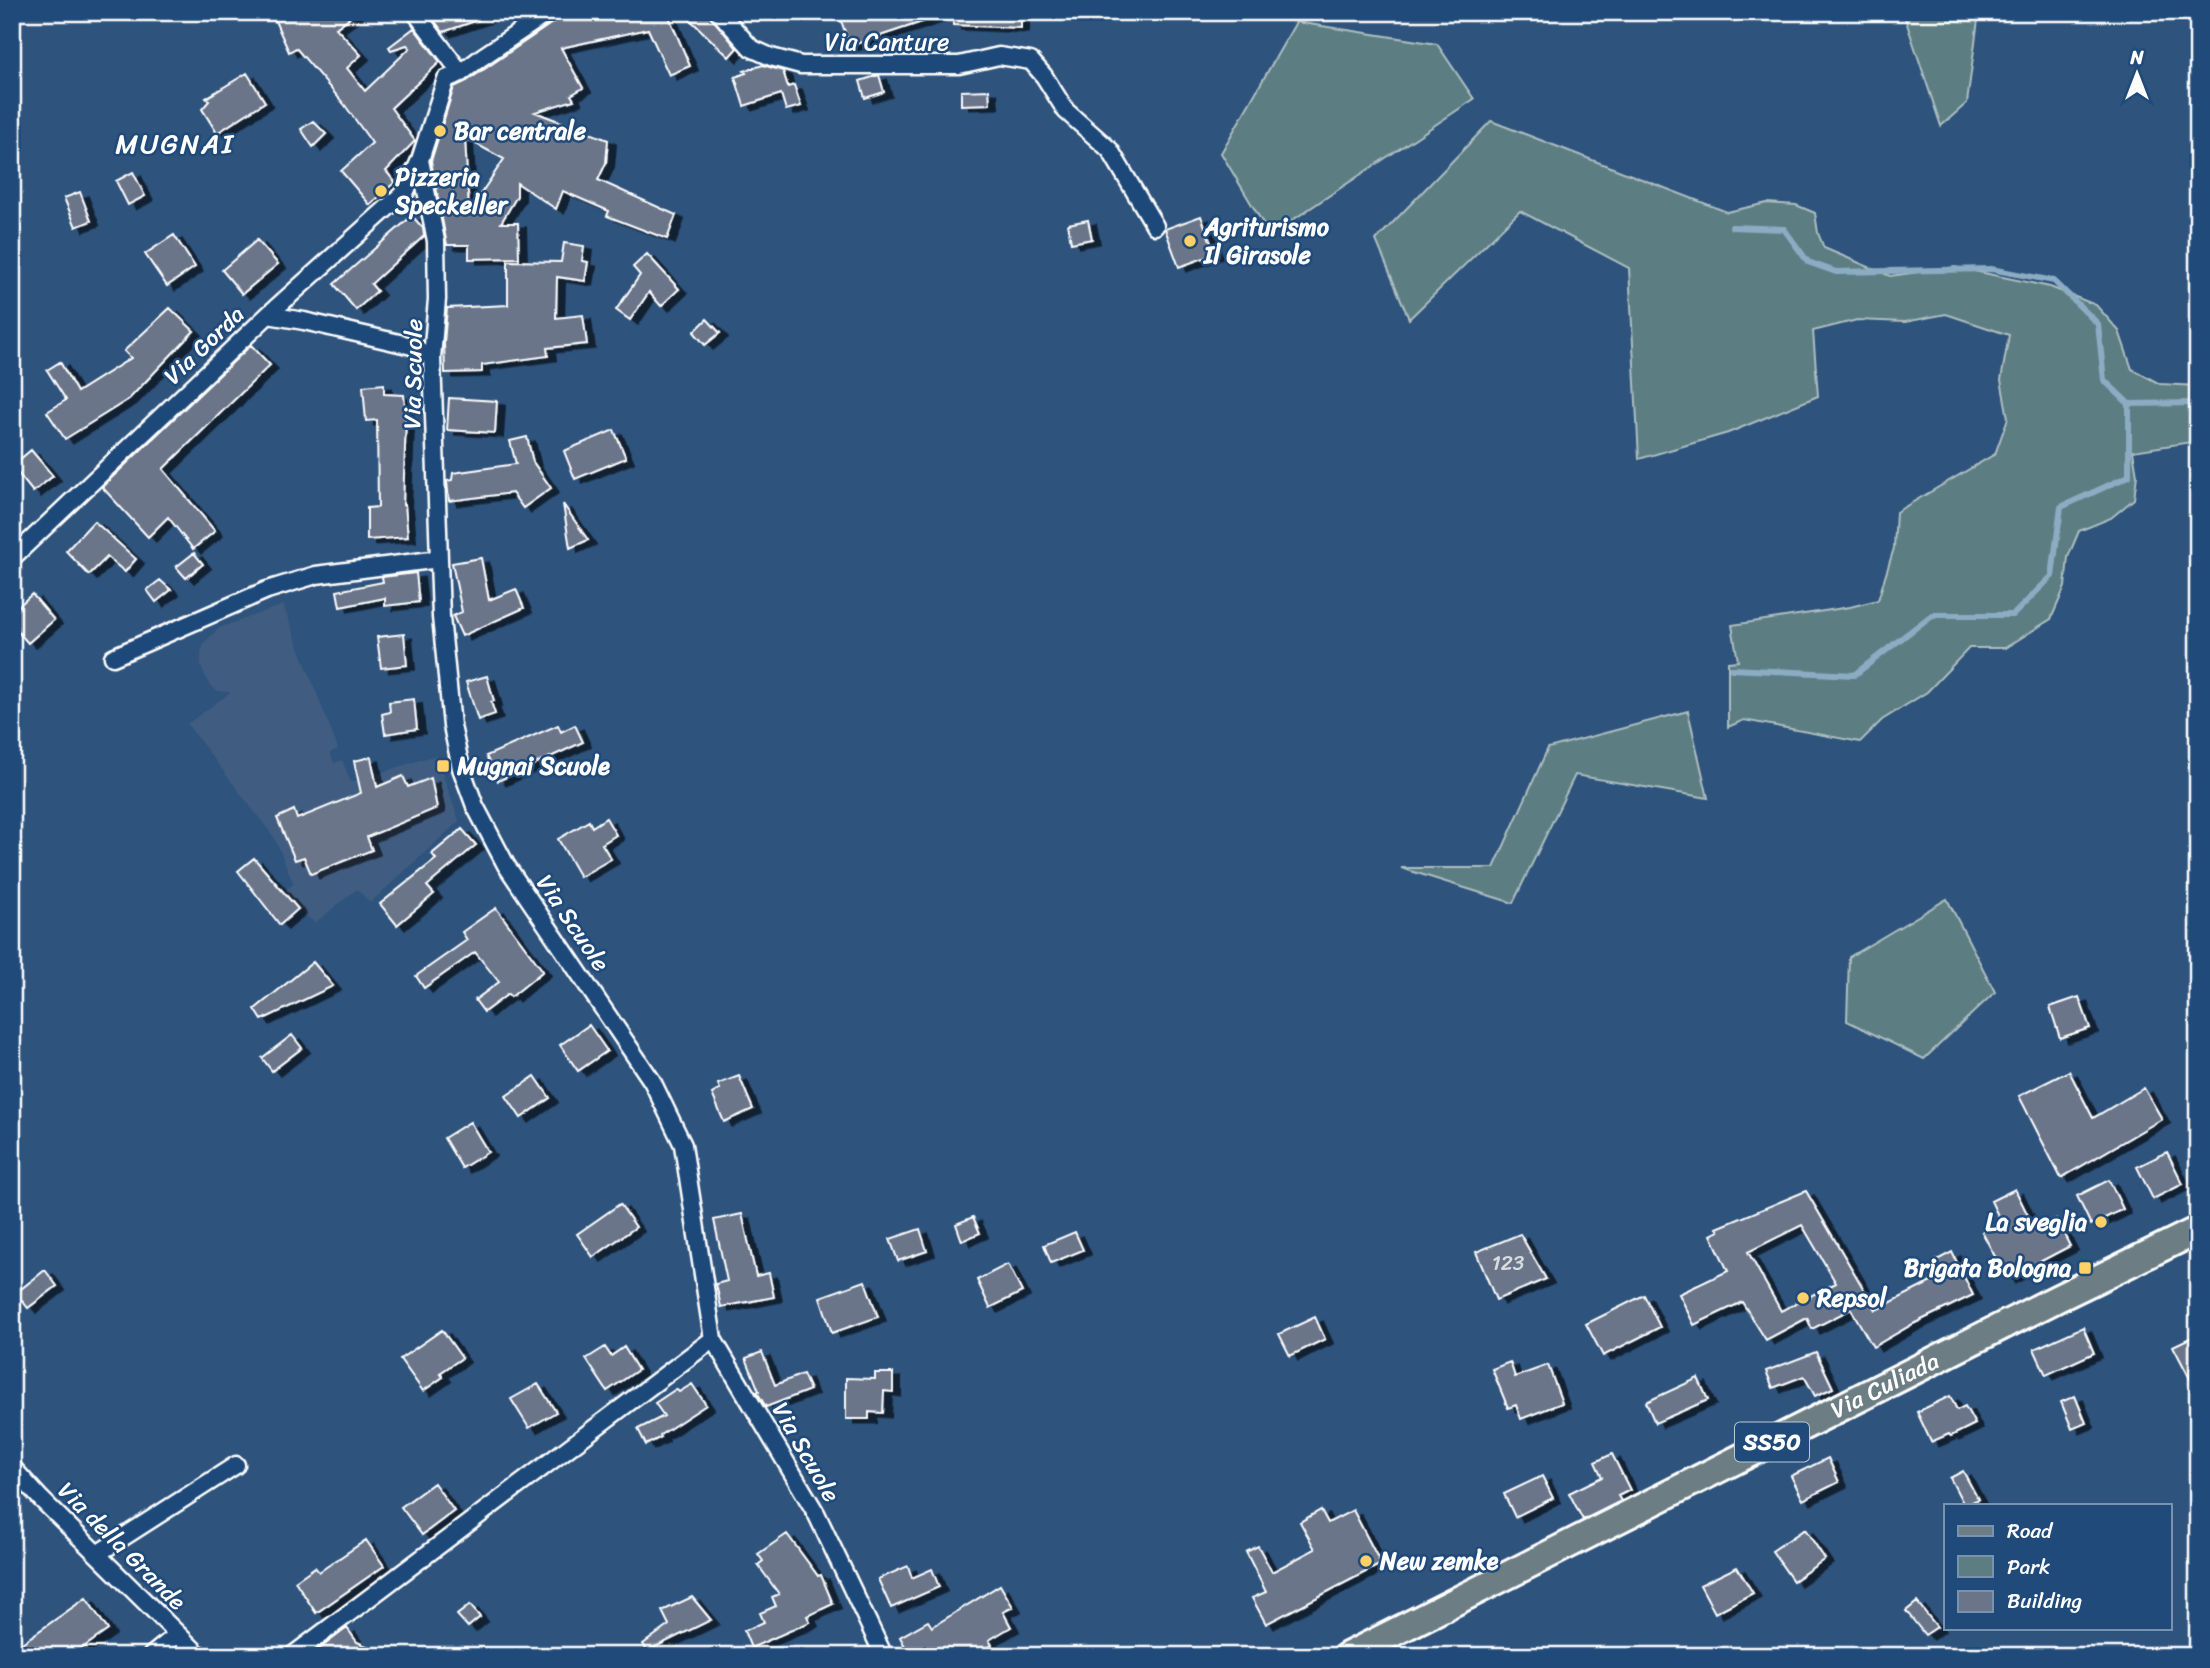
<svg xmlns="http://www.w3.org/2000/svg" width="2210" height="1668" font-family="Sriracha,sans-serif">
<defs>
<filter id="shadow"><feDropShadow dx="8" dy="4.5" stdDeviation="0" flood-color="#0009"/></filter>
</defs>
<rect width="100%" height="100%" fill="#2e537d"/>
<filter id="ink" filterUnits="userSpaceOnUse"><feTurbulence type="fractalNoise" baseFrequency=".0143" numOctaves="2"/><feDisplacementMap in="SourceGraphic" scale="14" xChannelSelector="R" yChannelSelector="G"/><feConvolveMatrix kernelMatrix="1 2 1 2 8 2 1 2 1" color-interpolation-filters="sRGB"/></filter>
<g filter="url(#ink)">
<!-- built -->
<path fill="#405d81" d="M283 605 338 749 330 753 334 763 342 760 351 782 436 755 459 821 370 903 357 889 315 923 298 909 283 891 294 884 274 837 187 724 231 692 217 691 209 684 201 666V652L205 642 219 628Z"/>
<!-- green -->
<path fill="#5c7e83" stroke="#aebec1" stroke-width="2" d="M1903 12H1979L1967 103 1941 126Z
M1296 22 1437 44 1474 99 1270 235 1221 153Z
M1491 121 1727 212 1767 203 1796 205 1815 213 1818 233 1824 248 1890 276 1955 267 2050 287 2096 305 2119 331 2132 369 2160 384 2198 386V441L2133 451 2137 475 2134 499 2111 518 2079 531 2068 557 2065 587 2051 619 2005 648H1969L1927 692 1882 720 1860 742 1744 720 1728 727V662L1738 661 1732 625 1850 607 1878 600 1894 548 1896 512 1995 454 2008 418 2001 380 2009 335 1946 314 1905 322 1857 320 1813 331 1818 396 1728 433 1639 459 1629 268 1520 211 1409 319 1376 240Z
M1688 711 1708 798 1575 775 1513 903 1401 868H1494L1548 748Z
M1947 899 1995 992 1924 1059 1847 1021 1849 957Z"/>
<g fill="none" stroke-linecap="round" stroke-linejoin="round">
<!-- stream -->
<path stroke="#8bacc3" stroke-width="6" d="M1732 227 1784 229 1808 262 1836 272 1991 269 2054 281 2098 324 2104 380 2129 404 2198 403
M1732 669 1854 675 1932 615H2013L2052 576 2061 507 2129 476V404"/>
</g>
<!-- building -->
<path fill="#6b758a" stroke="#fff" stroke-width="2" fill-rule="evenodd" filter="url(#shadow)" d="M271 12H357L336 28 361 55 347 68 365 91 410 48 407 45 391 50 389 47 414 28 440 62 391 108 415 141 386 171 395 182 370 205 341 171 372 143 344 104 296 48 289 52Z
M428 12H493V15L443 32Z
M581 12H667L690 66 669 75 648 29 561 48 583 88 571 95 574 100 535 112 608 140 606 163 598 180 676 215 667 239 607 216 609 211 563 191 556 209 517 183V196L501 223H518L519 258 469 259V245H447L431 161 454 87 467 81 555 21 559 16ZM465 138 504 159 469 211Z
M682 12H707L737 48 729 57Z
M838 12H942L943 15 850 46Z
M953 12H1021V28L953 25Z
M763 65 783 71 788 87 794 85 801 106 786 110 781 94 744 106 735 77 746 73 744 71Z
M247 73 265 102 217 133 202 109 209 101 206 98Z
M879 75 884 92 865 98 860 81Z
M989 90 990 104 961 105V91Z
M313 121 326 134 313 147 301 129Z
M133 172 145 196 128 205 116 181Z
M80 192 91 221 76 227 64 198Z
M412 216 423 228 424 236 371 284 377 291 356 310 334 284Z
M1201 216 1215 254 1179 267 1165 229Z
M1088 220 1092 239 1071 243 1068 224Z
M174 235 195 267 167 286 145 254Z
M257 240 278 264 242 294 222 270Z
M564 243 584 246 582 261 588 262 585 281 557 277 556 318 583 315 587 344 547 348 548 356 482 365V372L445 373 444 343 447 308 508 305V261L561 262Z
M647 254 679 289 661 306 649 292 630 320 616 310 640 275 633 267Z
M170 308 194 331 129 399 65 439 47 412 66 400 47 370 60 362 77 392 131 358 124 351Z
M707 319 720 333 705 345 694 332Z
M251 345 270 365 163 469 215 531 193 549 168 517 148 537 102 487Z
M384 384V394L404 395 406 418 403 505H405L408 537 367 540V508L378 507 377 420 366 421 363 386Z
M449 398 497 401 495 433 447 430Z
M614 430 626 458 575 479 564 451Z
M527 437 533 462 551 488 523 508 512 493 449 501 447 481 452 480 453 473 516 464 510 441Z
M31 450 53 476 33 492 12 466Z
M563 504 588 540 570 548Z
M94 521 136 559 125 572 107 557 89 575 66 551Z
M194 553 203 564 186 578 176 567Z
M481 558 489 600 516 589 524 608 462 636 453 616 462 612 452 563Z
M416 573 419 602 385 606V598L340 607 337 591 383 582 382 577Z
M160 580 171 590 156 602 147 590Z
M32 594 54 620 28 643 12 625V612Z
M404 634 407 665 381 668 377 637Z
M487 676 494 701 491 702 495 714 478 720 466 682Z
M414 699 417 729 385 734 382 714 390 712 389 702Z
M558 725 561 732 575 725 583 742 498 781 486 756Z
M371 757 377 787 403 776 408 787 431 778 437 808 367 837 372 850 311 874 304 857 295 860 277 818 294 810 297 819 361 793 354 761Z
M606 818 616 835 602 844 611 859 580 877 558 839 589 821 592 827Z
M462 829 476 845 427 886 434 894 397 925 380 904 436 859 432 854Z
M254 858 298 909 280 925 238 871Z
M496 908 543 971 511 997 508 994 484 1012 475 1000 499 982 475 952 424 988 416 976 467 940 462 932Z
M313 962 333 986 262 1020 255 1009Z
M2079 997 2090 1028 2060 1038 2050 1007Z
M589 1025 607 1051 578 1071 560 1045Z
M292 1035 302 1048 272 1071 262 1058Z
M2069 1071 2093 1118 2144 1088 2162 1119 2061 1178 2019 1096Z
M535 1076 550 1098 521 1118 506 1096Z
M739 1076 753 1109 724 1122 712 1094 720 1089 718 1084Z
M470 1122 488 1152 462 1168 444 1138Z
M2167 1152 2183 1184 2153 1199 2137 1167Z
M2109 1180 2123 1209 2091 1225 2077 1196Z
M2015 1189 2035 1230 2056 1219 2070 1246 2007 1279 1982 1232 2001 1222 1991 1201Z
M1806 1191 1876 1310 1943 1276 1935 1261 1952 1252 1973 1295 1913 1324 1873 1347 1851 1309 1812 1329 1807 1318 1766 1340 1742 1302 1694 1325 1679 1294 1728 1271 1711 1235 1719 1231 1717 1228ZM1802 1225 1836 1283 1781 1311 1748 1252Z
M620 1204 636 1227 593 1257 577 1234Z
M742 1214 756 1276 769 1273 774 1297 721 1307 716 1284 727 1281 714 1220Z
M973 1217 980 1233 962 1241 956 1224Z
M920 1229 927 1251 898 1261 890 1239Z
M1075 1232 1083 1250 1051 1263 1044 1245Z
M1520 1234 1546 1279 1496 1300 1476 1252Z
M1008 1264 1022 1292 990 1308 977 1280Z
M45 1270 57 1286 28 1308 16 1293Z
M865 1281 878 1317 832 1333 820 1297Z
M1644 1295 1660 1327 1603 1356 1586 1324Z
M1315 1317 1325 1339 1290 1356 1279 1334Z
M2083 1327 2094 1353 2046 1375 2034 1349Z
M442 1330 462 1358 440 1373 443 1377 423 1391 400 1359Z
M2198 1334V1394L2173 1346Z
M605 1347 611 1356 624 1347 638 1370 607 1391 586 1359Z
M762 1352 775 1385 803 1374 810 1390 766 1407 757 1392 759 1391 746 1358Z
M1816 1352 1833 1388 1815 1396 1804 1376 1773 1388 1766 1371Z
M1510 1362 1515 1377 1548 1365 1562 1403 1521 1419 1516 1405 1508 1408 1492 1369Z
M875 1373H893V1392L884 1391 883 1413 869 1412V1419H846V1378L875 1379Z
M1698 1378 1708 1400 1655 1423 1646 1402Z
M538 1384 556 1412 529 1428 511 1399Z
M692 1384 706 1405 660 1435 661 1437 646 1445 638 1429 664 1416 655 1403 676 1389 679 1392Z
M1950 1396 1957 1410 1965 1406 1975 1424 1951 1436 1949 1434 1931 1442 1917 1412Z
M2075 1396 2086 1423 2072 1429 2061 1402Z
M1612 1454 1630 1490 1618 1496 1621 1501 1583 1520 1569 1493 1602 1477 1595 1462Z
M1828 1458 1839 1482 1803 1500 1791 1476Z
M1963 1471 1978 1499 1967 1505H1964L1950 1478Z
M1542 1476 1553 1498 1515 1517 1504 1494Z
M434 1483 454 1511 422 1535 401 1507Z
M1321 1510 1328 1523 1353 1510 1381 1564 1266 1624 1252 1598 1266 1592 1246 1552 1258 1546 1272 1572 1315 1549 1300 1522Z
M1805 1529 1825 1559 1793 1581 1772 1551Z
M787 1534 818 1576 821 1575 833 1604 807 1616 810 1622 751 1648 744 1631 764 1622 760 1613 776 1606 772 1597 779 1594 758 1565 763 1561 758 1554Z
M366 1540 384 1566 316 1613 295 1581 315 1567 319 1572Z
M908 1566 912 1578 932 1569 939 1587 891 1608 878 1579Z
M1737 1567 1753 1593 1715 1613 1700 1585Z
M1000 1585 1013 1607 1003 1612 1011 1627 989 1640 992 1645 973 1656H953L949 1649 938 1656 934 1650 924 1656H910L900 1637 928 1621 932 1627Z
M692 1597 711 1620 647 1651 643 1644 669 1625 662 1611Z
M86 1598 108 1630 71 1656H12V1650Z
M1917 1602 1937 1627 1925 1635 1906 1611Z
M470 1605 480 1617 468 1627 457 1615Z
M347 1628 357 1642 390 1656H310Z"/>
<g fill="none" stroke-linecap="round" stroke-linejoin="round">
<!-- street casing -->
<g stroke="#fff" stroke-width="21">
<path id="street" d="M415 12 461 73
M719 12 751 48 771 57 801 65H959L999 56 1031 61 1044 76 1066 111 1110 150 1155 226
M420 160 436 241 437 299 432 358 441 617 452 726 461 768 475 806 506 865 652 1081 683 1145 713 1339 816 1513 884 1656
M268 315 304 321 412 346 432 358
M12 558 268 315 406 191 420 160 446 79 461 73 482 57 549 12
M113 657 267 590 316 575 439 559
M12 1467 41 1499 200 1656
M97 1554 236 1465
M151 1656 178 1634
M292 1656 713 1339"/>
</g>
<!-- primary casing -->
<g stroke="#fff" stroke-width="32">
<g id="primary">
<path id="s1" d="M1347 1656 2058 1298 2198 1230"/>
</g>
</g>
<!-- street -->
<use href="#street" stroke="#1f4a7a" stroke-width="16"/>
<!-- primary -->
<use href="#primary" stroke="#6c7e84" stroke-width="26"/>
</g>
</g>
<!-- markers -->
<g fill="#ffd166" stroke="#1f4a7a" stroke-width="2.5">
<circle cx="440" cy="131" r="7"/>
<circle cx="381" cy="191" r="7"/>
<circle cx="1190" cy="241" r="7"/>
<rect x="436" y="759" width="14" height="14" rx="3.5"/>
<circle cx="2101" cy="1222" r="7"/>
<rect x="2078" y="1261" width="14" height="14" rx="3.5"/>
<circle cx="1803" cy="1298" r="7"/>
<circle cx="1366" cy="1561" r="7"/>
</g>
<g text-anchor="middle" stroke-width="5" stroke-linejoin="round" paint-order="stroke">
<!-- number labels -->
<g font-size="21" fill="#dadce2">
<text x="1508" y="1270">123</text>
</g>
<!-- shield labels -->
<rect fill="#1f4a7a" stroke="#bcc9d7" stroke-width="2" x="1735" y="1422.5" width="74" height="39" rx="5"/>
<g font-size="23" font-weight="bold" fill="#fff">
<text x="1772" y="1450">SS50</text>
</g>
<!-- street labels -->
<g font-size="24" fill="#fff" stroke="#1f4a7a">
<text x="887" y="50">Via Canture</text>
<text transform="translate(204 345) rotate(-44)" y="8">Via Gorda</text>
<text transform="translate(413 374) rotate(-89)" y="8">Via Scuole</text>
<text transform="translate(573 923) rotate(56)" y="8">Via Scuole</text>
<text dy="8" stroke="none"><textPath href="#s1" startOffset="602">Via Culiada</textPath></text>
<text transform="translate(806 1452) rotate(60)" y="8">Via Scuole</text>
<text transform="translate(122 1546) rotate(45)" y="8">Via della Grande</text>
</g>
<!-- poi labels -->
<g font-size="24" font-weight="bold" fill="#fff" stroke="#1f4a7a" text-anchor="start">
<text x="454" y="139">Bar centrale</text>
<text x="395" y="185">Pizzeria<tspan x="395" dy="28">Speckeller</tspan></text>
<text x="1204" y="235">Agriturismo<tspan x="1204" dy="28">Il Girasole</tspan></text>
<text x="457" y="774">Mugnai Scuole</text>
<text x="2087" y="1230" text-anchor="end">La sveglia</text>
<text x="2071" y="1276" text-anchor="end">Brigata Bologna</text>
<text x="1817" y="1306">Repsol</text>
<text x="1380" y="1569">New zemke</text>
</g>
<!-- quarter labels -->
<g font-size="28" letter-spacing="2" fill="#fff" stroke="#1f4a7a">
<text x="175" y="153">MUGNAI</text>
</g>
</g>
<!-- margin -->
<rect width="2210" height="1668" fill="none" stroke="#1f4a7a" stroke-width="42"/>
<rect x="21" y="21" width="2168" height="1626" fill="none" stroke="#fff" stroke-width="2.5" filter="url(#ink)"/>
<!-- legend -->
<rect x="1944" y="1504" width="228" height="126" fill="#1f4a7a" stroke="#7992af" stroke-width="2"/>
<rect x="1958" y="1526" width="35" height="10" fill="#6c7e84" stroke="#7992af" stroke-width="2"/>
<text x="2007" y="1538" font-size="21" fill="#ffffff">Road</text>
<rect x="1958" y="1556" width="35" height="21" fill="#5c7e83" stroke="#7992af" stroke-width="2"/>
<text x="2007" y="1574" font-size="21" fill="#ffffff">Park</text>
<rect x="1958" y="1591" width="35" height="21" fill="#6b758a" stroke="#7992af" stroke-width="2"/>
<text x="2007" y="1608" font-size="21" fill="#ffffff">Building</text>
<!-- north arrow -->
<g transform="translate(2137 74)" stroke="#1f4a7a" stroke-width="5" paint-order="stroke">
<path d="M0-5L12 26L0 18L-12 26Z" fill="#ffffff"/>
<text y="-10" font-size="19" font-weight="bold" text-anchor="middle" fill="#ffffff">N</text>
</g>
</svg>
